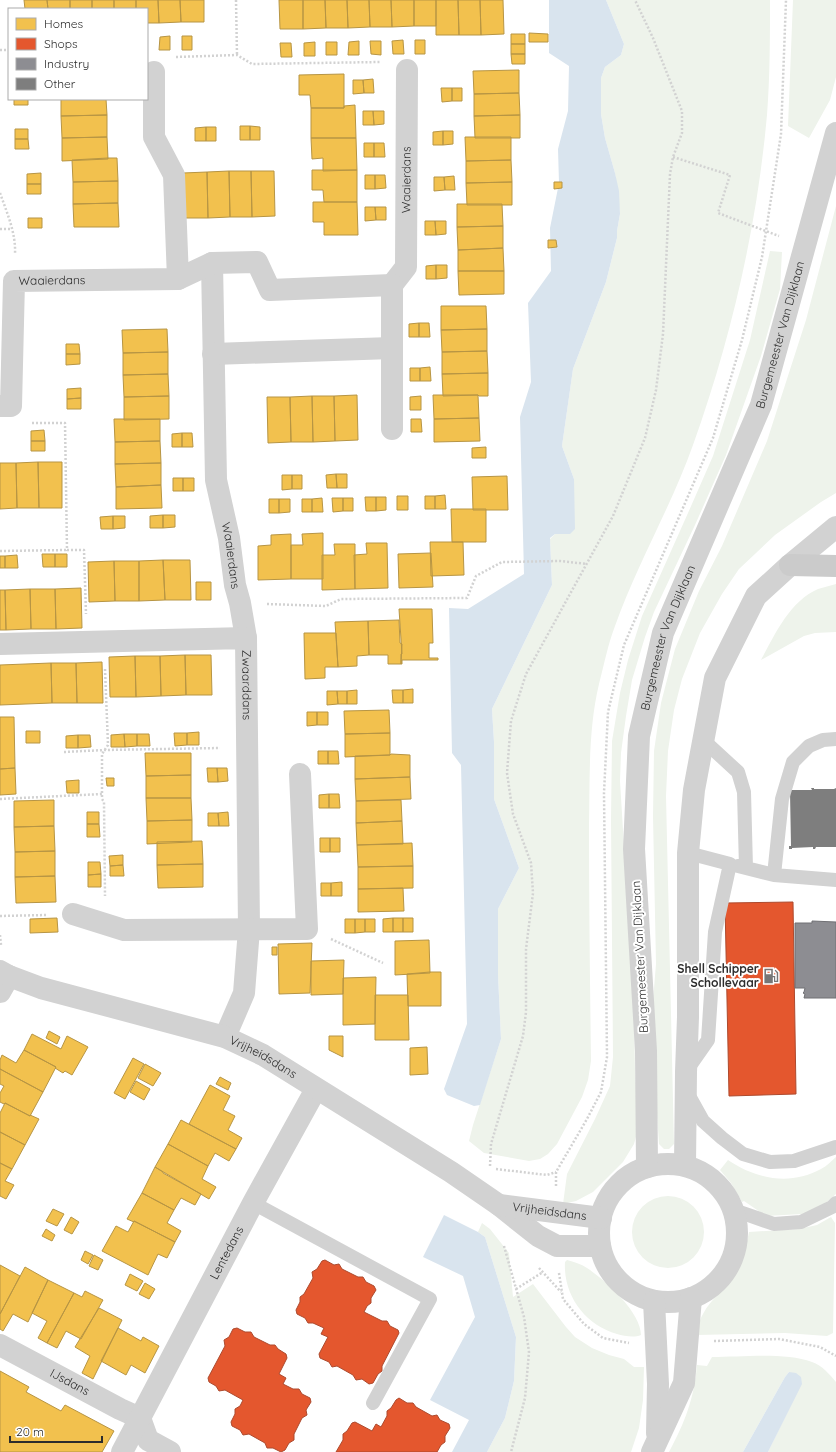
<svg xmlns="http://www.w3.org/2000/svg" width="836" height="1452" font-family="Quicksand,sans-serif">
<rect width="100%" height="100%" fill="#fff"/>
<!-- green -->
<path fill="#eef3eb" d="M606 0H770C770 38 770 77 767 115 757 227 731 339 693 445 671 507 637 564 615 626 608 644 604 665 599 684 588 730 590 779 589 826 589 904 590 982 591 1061L588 1080 582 1097 557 1144 548 1154 540 1159 529 1161 484 1153 469 1141 473 1125 501 1039 498 975V909L519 868 494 799V742L492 709 552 585 550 539 555 534H570L574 479 562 446 573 369 606 282 617 238V231L620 214 615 173 605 138 601 114V78L605 67 621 55 624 44Z
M793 0H836V77L830 100 809 138 788 126Z
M836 206V493L821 502 775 535 739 569 722 594 700 633 682 679 674 710 668 751 666 796 674 1144 669 1149H664L659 1144 651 1025 656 964 653 816 654 751 661 703 675 649 699 591 722 546 767 441 806 320Z
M770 251 782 252 780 289 761 356 726 455 695 525 654 612 645 637 632 680 626 716 621 753 620 781 634 1010 635 1072 639 1126 634 1144 623 1162 593 1192 576 1201 563 1204 567 1174 595 1119 610 1086 613 1057 611 820 612 741 620 693 628 660 642 616 688 513 713 456 750 340Z
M836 584V632L815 633 804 636 761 660C775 634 790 601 818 589 824 587 830 586 836 584Z
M836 1157V1194L823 1205 815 1210 802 1214 766 1216 744 1201 742 1202 731 1183 720 1170 728 1160C756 1179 790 1186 821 1169 827 1166 831 1161 836 1157Z
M632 1232a36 36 0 1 1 72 0a36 36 0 1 1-72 0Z
M831 1217 835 1223 833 1333 827 1336 785 1333 697 1335C698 1329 699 1320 703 1314 711 1298 727 1288 736 1273 744 1260 746 1246 749 1232L799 1229 817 1225Z
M482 1223 490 1229 509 1253 513 1297 533 1284 566 1327 575 1337 592 1348 609 1355 624 1359 634 1367H644L643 1400 639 1428 631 1452H487L505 1418 514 1381 516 1337 485 1237 478 1232Z
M567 1260C574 1262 581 1264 587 1268 605 1280 641 1312 641 1335 634 1338 624 1336 617 1334 585 1325 563 1295 565 1262Z
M712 1357C741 1357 786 1352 812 1362 822 1365 830 1375 836 1382V1452H768L801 1384 789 1372 785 1377 743 1452H669C685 1422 694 1399 697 1365L707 1366Z"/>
<!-- water -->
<path fill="#d9e4ee" d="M549 0H606L624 44 621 55 605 67 601 78V114L605 138 615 173 619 191 620 214 617 231V238L606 282 573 369 562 446 574 479 575 529 570 534H555L550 538 552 585 492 709 494 742V799L519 868 498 909V975L501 1039 480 1105 474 1106 447 1095 444 1089 467 1024 461 765 452 753 449 608 468 609 524 574 520 417 531 382 528 303 551 271 550 228 559 183 558 149 568 111 569 66 549 53Z
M444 1215 478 1232 485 1237 516 1337 514 1381 505 1418 487 1452H452L469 1420 430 1400 475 1317 463 1276 423 1257Z
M789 1372 796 1373 801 1377 802 1384 768 1452H743L785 1377Z"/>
<!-- homes -->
<path fill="#f2c14e" stroke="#b79544" d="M24 0H47L48 9H25Z
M47 0H70V9H48Z
M70 0H92V9H70Z
M92 0H114V9H92Z
M114 0H136V9H114Z
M136 0H158L159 23H147V9H136Z
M158 0H180L181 22 159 23Z
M180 0H204V22H181Z
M279 0H303V29H280Z
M303 0H325L326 28 303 29Z
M325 0H347L348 28H326Z
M347 0H369L370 27 348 28Z
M369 0H391L392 27H370Z
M391 0H414V26L392 27Z
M414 0H436V26H414Z
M436 0H458L459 35H436Z
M458 0H480L481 35H459Z
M480 0H503L504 34 481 35Z
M529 33 548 34V42H529Z
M511 34H525V44H511Z
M170 36V50H159L160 37Z
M182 36H192V50H182Z
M403 40 404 54H393L392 41Z
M415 40H425V54H415Z
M359 41V55H348L349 42Z
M370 41H381V55L371 54Z
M315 42V56H304V43Z
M326 42H337V55H326Z
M280 43H291L292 57H281Z
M511 44H525V54H511Z
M511 54H525V64H512Z
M519 70V93L474 94 473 71Z
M344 74V108H311L310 95H299V75Z
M373 79 374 93H364L363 80Z
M353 80H363L364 93 353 94Z
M441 88H452V101L442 102Z
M452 88H462V101H452Z
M519 93 520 115 474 116V94Z
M14 99H28V105H14Z
M61 99H106L107 115 61 116Z
M355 105 356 138H311V108H344V106Z
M363 111H373L374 125H363Z
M373 111H384V124L374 125Z
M107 115V137L62 138 61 116Z
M520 115V138H475L474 116Z
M240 126H250V140H240Z
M250 126 260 127V140H250Z
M206 127V141H195V128Z
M206 127H216V141H206Z
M15 129H28V139H15Z
M443 131H453V144L443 145Z
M443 131V145H433V132Z
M107 137 108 159 62 161V138Z
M465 137H511V160L466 161Z
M311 138H356L357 170 323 171V158L312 159Z
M15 139H28L29 149H15Z
M364 143H374V157H364Z
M374 143H384L385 157H374Z
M108 158H117L118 181 73 182 72 160Z
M511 160 512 182 466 183V161Z
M312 170H357V202H324L323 190H312Z
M229 171 230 217 208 218 207 172Z
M229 171H251L252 217H230Z
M251 171H274L275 216 252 217Z
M207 172 208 218H185L183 173Z
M41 173V184H27V174Z
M365 175H375V189H365Z
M375 175H385L386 188 375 189Z
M454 176 455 190H445L444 177Z
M434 177H444L445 190 434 191Z
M118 181V203L73 204V182Z
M512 182V205H467L466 183Z
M554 182H562V188L554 189Z
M27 184H41V194H27Z
M313 202H357L358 235H324V222H313Z
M118 203 119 227H74L73 204Z
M457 204H502L503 226 457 227Z
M365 207H375L376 220 365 221Z
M375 207H386V220H376Z
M28 218H42V228H28Z
M425 221H435L436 235H425Z
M435 221H446V234L436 235Z
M503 226V248L458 250 457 227Z
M548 240H556L557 247 548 248Z
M503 248 504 271H458V250Z
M436 265V279H426V266Z
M436 265H447V278L436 279Z
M458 271H504V294L459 295Z
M441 306H486L487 329 441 330Z
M419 323H429L430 337H419Z
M419 323V337H409V324Z
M167 329 168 352 123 353 122 330Z
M487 329V351L442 352 441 330Z
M66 344H79L80 354H66Z
M487 351 488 373 442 374V352Z
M168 352V374L123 375V353Z
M66 354H80V364L66 365Z
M430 367 431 381H420V368Z
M410 368H420V381H410Z
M488 373V396H479L478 395 443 396 442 374Z
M168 374 169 396 124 397 123 375Z
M81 388V398L67 399V389Z
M357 395 358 440 335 441 334 396Z
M433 395H478L479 418 434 419Z
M169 396V419L124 420V397Z
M312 396H334L335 441 313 442Z
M312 396 313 442H291L290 397Z
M421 396V410H410V397Z
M267 397H290L291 442 268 443Z
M81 398V409H67V399Z
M479 418 480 441 434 442V419Z
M114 419H160V441L115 442Z
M411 419H421L422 432H411Z
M44 430 45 441H31V431Z
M182 433H192L193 447H182Z
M182 433V447H172V434Z
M31 441H45V451H31Z
M160 441 161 463 115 464V442Z
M486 447V458H472V448Z
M38 462H62V508H39Z
M38 462 39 508H17L16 463Z
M0 463H16L17 508 0 509Z
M161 463V485L116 487 115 464Z
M336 474 337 488H327L326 475Z
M336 474H347V488H337Z
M282 475H292V489L282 490Z
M292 475H302V489H292Z
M507 476 508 510H473L472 477Z
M173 478H183V491H173Z
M183 478H194V491H183Z
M161 485 162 508 116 509V487Z
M445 495 446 509H435V496Z
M397 496H408V510H397Z
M425 496H435V509H425Z
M365 497H376V511H366Z
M376 497H386V510L376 511Z
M322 498 323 512H312V499Z
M332 498H343V511L333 512Z
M343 498H353V511H343Z
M269 499H279V513H269Z
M279 499H290V512L279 513Z
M302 499H312V512H302Z
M451 509H486V542H452Z
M163 515H175V527L163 528Z
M163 515V528H150V516Z
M113 516V529H101L100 517Z
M113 516H125V528L113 529Z
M323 533V579H291V545H303L302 534Z
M291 534V579L258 580V546L271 545V535Z
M430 542H463L464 575 431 576Z
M366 543H387L388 588 355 589 354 555 367 554Z
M334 544H355V589L322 590V555H335Z
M431 553 433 587 399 588 398 554Z
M42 554H55V567H43Z
M55 554H67V567H55Z
M17 555 18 568H5V556Z
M0 556H5V568H0Z
M163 560 165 600 139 601V561Z
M163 560H190L191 600H165Z
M114 561 115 601 89 602 88 562Z
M114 561H139V601H115Z
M196 582H211V600H196Z
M81 588 82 628 56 629 55 589Z
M30 589 31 629 6 630 5 590Z
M30 589H55L56 629H31Z
M0 590H5L6 630H0Z
M399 609H432L433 643H429V658H438V660H402V664H401V654H402Z
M399 620 400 643 402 644 401 664H388V655H369L368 621Z
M368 621 369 655 357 656V666L338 667 335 622Z
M304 633H336L338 667H325V678L305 679Z
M185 655 186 695 161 696 160 656Z
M185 655H211L212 695H186Z
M135 656H160L161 696 136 697Z
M135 656 136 697H110L109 657Z
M102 662 103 703H77L76 663Z
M51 663H76L77 703H52Z
M51 663 52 703 0 705V665Z
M413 689V703H403V690Z
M357 690V704H347V691Z
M392 690H403V703H393Z
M327 691H337L338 704 327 705Z
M337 691H347V704H338Z
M389 710 390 733 345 734 344 711Z
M307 712H317V725L307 726Z
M317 712H328V725H317Z
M0 717H14L15 768 0 769Z
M26 731H40V743H26Z
M199 732V745H187V733Z
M174 733H187V745L175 746Z
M390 733V755L345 757V734Z
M124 734H137V746L125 747Z
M124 734 125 747H111V735Z
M137 734H149L150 746H137Z
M78 735V748H66V736Z
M78 735H90L91 747 78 748Z
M318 751H328V764H318Z
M328 751H338L339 764H328Z
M145 753H191V775L146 776Z
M391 754 410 755V777L355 779V756L390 755Z
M15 768 16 794 0 795V769Z
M207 768H217L218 782H208Z
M217 768H227L228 781 218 782Z
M191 775V798H146V776Z
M410 777 411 799 356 801 355 779Z
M106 778H114V786H107Z
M79 780V793H67L66 781Z
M329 794H339L340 808H329Z
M329 794V808H319V795Z
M146 798H191L192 820 147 821Z
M54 800V826L14 827V801Z
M401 800 402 821 356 823V801Z
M87 812H99V824H87Z
M228 812 229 826H219L218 813Z
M208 813H218L219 826H208Z
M192 820V842L147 844V821Z
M402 821 403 844 357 845 356 823Z
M87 824H99L100 837H87Z
M54 826 55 851 15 852 14 827Z
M320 838H330V852H320Z
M330 838H340V852H330Z
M202 841 203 864 157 865V842Z
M412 843 413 866 358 867 357 845Z
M55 851V876L15 877V852Z
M123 855V865L110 866 109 856Z
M88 862H100L101 874 88 875Z
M203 864V887L158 888 157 865Z
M123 865 124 876H110V866Z
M413 866V888L358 889V867Z
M101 874V887H88V875Z
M55 876 56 902 16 903 15 877Z
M342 882V896H331V883Z
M321 883H331V896H321Z
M403 888 404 911 358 912V889Z
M57 918 58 932 30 933V919Z
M393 918H403V932H393Z
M393 918V932H383V919Z
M403 918H413V932H403Z
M345 919H355V933H345Z
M355 919H365V932L355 933Z
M365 919H375V932H365Z
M429 940 430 973 395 975V941Z
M312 943 310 993 279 994 278 944Z
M272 947H277V955H272Z
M344 960 343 994 311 995V961Z
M430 972H441V1006H408L407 974Z
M376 977 375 1024 343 1025V978Z
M375 995H408L409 1040H375Z
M49 1031 60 1037 57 1044 46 1038Z
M32 1034 61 1049 67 1036 88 1047 72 1075 65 1071 63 1073 55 1068 56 1067 24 1050Z
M329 1036H343V1057L329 1050Z
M427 1047 428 1074 410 1075V1048Z
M24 1050 56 1067 43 1092 0 1069V1060L2 1055 16 1063Z
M133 1058 144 1064 125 1099 114 1093Z
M145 1064 161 1073 153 1086 138 1078Z
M0 1069 43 1092 30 1116 5 1103 4 1104 0 1102V1093L4 1086 0 1084Z
M220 1077 231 1083 228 1090 216 1084Z
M136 1081 150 1089 144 1100 130 1092Z
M210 1085 230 1096 223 1110 235 1116 228 1130 242 1138 236 1149 189 1124Z
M5 1103 30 1116V1115L39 1119 25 1145 0 1132V1113Z
M181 1120 236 1149 229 1161 215 1153 208 1166 168 1144Z
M0 1132 25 1145 12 1169 0 1163Z
M168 1144 208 1166 202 1179 216 1187 209 1199 155 1167Z
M0 1163 12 1169 5 1181 14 1185 6 1199 0 1196Z
M155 1167 163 1172V1173L201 1194 195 1205 181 1198 174 1210 142 1193Z
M142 1193 174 1210 167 1223 181 1231 175 1242 134 1221V1222L127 1219Z
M53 1209 64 1214 57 1226 46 1221Z
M71 1217 79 1222 72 1234 64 1230Z
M134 1221 175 1242 167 1258 158 1254 148 1275 102 1251 116 1226 128 1232Z
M46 1229 55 1235 52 1241 42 1236Z
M85 1251 93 1255 88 1264 81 1260Z
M94 1255 103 1260 98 1270 89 1266Z
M0 1265 20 1276 0 1314Z
M25 1267 48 1280 28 1322 13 1314 3 1331 0 1329V1314Z
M130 1274 143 1281 137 1291 125 1285Z
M48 1280 74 1293 47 1343 38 1338 47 1321 32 1313Z
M145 1283 155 1289 149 1299 139 1294Z
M85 1291 103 1300 81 1339 66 1331 57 1348 47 1343 74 1293 82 1297Z
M99 1308 122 1320 93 1379 82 1373 90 1356 75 1347Z
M118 1328 141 1341 143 1337 159 1346 145 1373 131 1365 126 1375 101 1361Z
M0 1371 29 1387 26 1392 61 1411 65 1405 114 1431 102 1452H0Z"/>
<!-- shops -->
<path fill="#e4572e" stroke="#ad4a2e" d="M793 902 796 1094 729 1096 725 903Z
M325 1260 334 1265 339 1264 342 1269 358 1277H363L366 1282 374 1286 376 1290 371 1298V1303L367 1306 364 1312 382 1321H387L390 1326 398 1330 399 1333 382 1366V1371L378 1374 373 1383 369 1384 362 1379 356 1380 353 1375 337 1366 332 1367 329 1362 320 1358 319 1354 328 1337 321 1334 324 1328 313 1323H308L305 1318 297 1314 296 1310 300 1302V1297L304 1294 313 1278 312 1272 317 1269 322 1261Z
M237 1328 245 1332H251L254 1337 270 1345H275L278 1349 286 1354 287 1358 279 1374 286 1378 283 1384 293 1389H299L302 1394 310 1398 311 1402 306 1410 307 1415 302 1418 294 1434V1440L289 1443 285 1450 281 1452 273 1448H267L265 1443 249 1434 243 1435 240 1430 232 1426 231 1422 235 1414V1409L240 1406 243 1400 225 1390 219 1391 216 1386 209 1382 208 1378 225 1346 224 1340 229 1337 233 1329Z
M399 1398 407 1403H413L416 1407 432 1416 437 1415 440 1420 449 1424 450 1428 445 1436V1442L441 1445 437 1452H336L343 1440V1434L347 1431 352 1423 355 1422 372 1431 376 1424 381 1427 387 1416V1411L391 1408 396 1400Z"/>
<!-- industry -->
<path fill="#8d8d92" stroke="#707074" d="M812 921 836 922V998H804L805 994 803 993 804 992 805 988H795V923H812Z"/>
<!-- building -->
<path fill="#7e7e7e" d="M811 788H814V789H834L836 788V847H816L815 849H813V847L792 848V849H789V846H791L790 792 791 790H812Z"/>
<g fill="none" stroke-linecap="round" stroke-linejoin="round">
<!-- path -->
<path stroke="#d2d2d2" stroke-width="2.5" stroke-dasharray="2 2" stroke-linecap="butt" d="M236 0 237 55
M0 50H9
M176 57 237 55 252 64 381 62
M673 157 730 175 718 213 779 236
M0 193C7 213 16 233 15 254
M0 229H12
M32 423H65L67 550H84L86 614
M0 551 67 550
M267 604 326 606 341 599 467 598 476 576 502 562 560 561 587 564
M105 669 108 745 102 754V799L104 802 105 896
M64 752 105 750 220 748
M0 799 102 794
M0 916 47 915
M0 935 1 945
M331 939 383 963
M490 1166 491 1144 523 1036 526 1012V949L533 893 531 863 513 814 507 773 511 721 526 674 613 516 645 438 656 390 663 334 670 174 673 157 682 133V111L653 38 635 0
M496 1169 547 1175 556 1172
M556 1186V1172L587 1119 601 1092 607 1057 604 793 608 712 624 645 713 438 742 340 762 257 781 134 786 0
M504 1246 524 1317 529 1352 525 1398 511 1452
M539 1268 561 1292
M559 1273 563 1299 584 1324 603 1338 629 1343
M516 1289 543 1272
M714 1341 779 1339 820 1347 836 1356"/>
<!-- service -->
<path stroke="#d2d2d2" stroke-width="14" d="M702 739 738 772 744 792 746 868
M738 866 774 875 836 880
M774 875 782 799 793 762 809 746 823 740 836 739
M687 1070 708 1040 715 932 730 864 688 853
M688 1094 703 1121 722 1138 743 1154 770 1162 794 1161 836 1147
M253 1203 430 1299 373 1403
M734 1210 774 1224 801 1222 832 1207 836 1203"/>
<!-- pedestrian -->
<path stroke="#d2d2d2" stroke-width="22" id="s1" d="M0 1345 120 1409 140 1418"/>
<!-- minor -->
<g stroke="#d2d2d2" stroke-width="22">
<path d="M154 72V137L174 175 178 279"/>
<path id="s2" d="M212 263 216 480 229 538 235 585 240 603 246 638"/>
<path id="s3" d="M392 285 406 267 407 70"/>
<path d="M213 354 392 348"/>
<path id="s4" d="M0 406H11L14 281 178 279 212 263 257 262 270 290 392 285V429"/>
<path id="s5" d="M0 644 246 638 249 929 244 993 225 1037"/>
<path d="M73 914 124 930 307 929 300 774"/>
<path d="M0 992 9 976"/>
<path d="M140 1418 148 1440 170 1452"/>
<path id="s6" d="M122 1452 253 1203 316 1089"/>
</g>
<!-- tertiary -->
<g stroke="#d2d2d2" stroke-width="22">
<path id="s7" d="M0 971 9 976 41 988 225 1037 263 1055 451 1172 499 1205 538 1236 557 1246H600"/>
<circle cx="668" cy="1233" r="69"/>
<path d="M685 1165 686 1072 688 1017V853L694 790 715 678 756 596 790 565 836 527"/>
<path id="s8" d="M647 1167 646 1051 634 849 639 736 663 633 761 405 836 133"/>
<path id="s9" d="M499 1205 601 1218"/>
<path d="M654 1301 658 1384 657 1433"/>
<path d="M652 1452 684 1383 691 1298"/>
</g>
<!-- secondary -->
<path stroke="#cbcbcb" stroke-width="22" d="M790 565 836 566"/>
</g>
<!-- icons -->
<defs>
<g id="fuel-bare" transform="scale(1.2)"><path d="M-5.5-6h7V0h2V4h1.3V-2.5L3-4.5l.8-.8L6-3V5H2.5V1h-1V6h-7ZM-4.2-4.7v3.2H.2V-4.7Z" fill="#767676" stroke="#fff" stroke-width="2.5" paint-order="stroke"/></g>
</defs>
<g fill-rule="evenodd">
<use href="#fuel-bare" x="771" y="976"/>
</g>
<g text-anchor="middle" stroke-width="4" stroke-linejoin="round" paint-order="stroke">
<!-- street labels -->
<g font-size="12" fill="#2d2d2d" stroke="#fff">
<text dy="4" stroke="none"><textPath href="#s3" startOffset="110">Waaierdans</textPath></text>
<text dy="4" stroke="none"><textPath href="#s4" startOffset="174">Waaierdans</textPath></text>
<text dy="4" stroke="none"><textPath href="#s8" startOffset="858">Burgemeester Van Dijklaan</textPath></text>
<text dy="4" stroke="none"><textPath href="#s2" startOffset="294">Waaierdans</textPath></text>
<text dy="4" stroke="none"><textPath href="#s8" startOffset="534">Burgemeester Van Dijklaan</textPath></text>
<text dy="4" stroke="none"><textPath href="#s5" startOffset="293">Zwaarddans</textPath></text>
<text transform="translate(640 957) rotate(-93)" y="4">Burgemeester Van Dijklaan</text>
<text dy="4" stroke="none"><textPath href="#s7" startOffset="278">Vrijheidsdans</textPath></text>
<text dy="4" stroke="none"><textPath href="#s9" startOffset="51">Vrijheidsdans</textPath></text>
<text dy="4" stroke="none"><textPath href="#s6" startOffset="225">Lentedans</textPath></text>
<text dy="4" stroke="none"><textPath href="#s1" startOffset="79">IJsdans</textPath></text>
</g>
<!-- poi labels -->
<g font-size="12" font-weight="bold" fill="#2d2d2d" stroke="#fff" text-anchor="end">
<text x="759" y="973">Shell Schipper<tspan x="759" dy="14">Schollevaar</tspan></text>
</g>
</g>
<!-- legend -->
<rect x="8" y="8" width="140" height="92" fill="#ffffff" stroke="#ababab"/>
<rect x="16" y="18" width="20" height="12" fill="#f2c14e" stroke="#ababab"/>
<text x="44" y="28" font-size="12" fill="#2d2d2d">Homes</text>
<rect x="16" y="38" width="20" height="12" fill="#e4572e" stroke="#ababab"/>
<text x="44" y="48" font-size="12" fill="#2d2d2d">Shops</text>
<rect x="16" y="58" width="20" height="12" fill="#8d8d92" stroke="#ababab"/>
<text x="44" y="68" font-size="12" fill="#2d2d2d">Industry</text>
<rect x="16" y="78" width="20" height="12" fill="#7e7e7e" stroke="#ababab"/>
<text x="44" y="88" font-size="12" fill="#2d2d2d">Other</text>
<!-- scale -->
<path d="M10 1436v6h92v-6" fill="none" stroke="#2d2d2d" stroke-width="2"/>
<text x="16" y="1436" font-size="12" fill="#2d2d2d" stroke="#ffffff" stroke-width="3" paint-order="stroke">20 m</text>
</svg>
